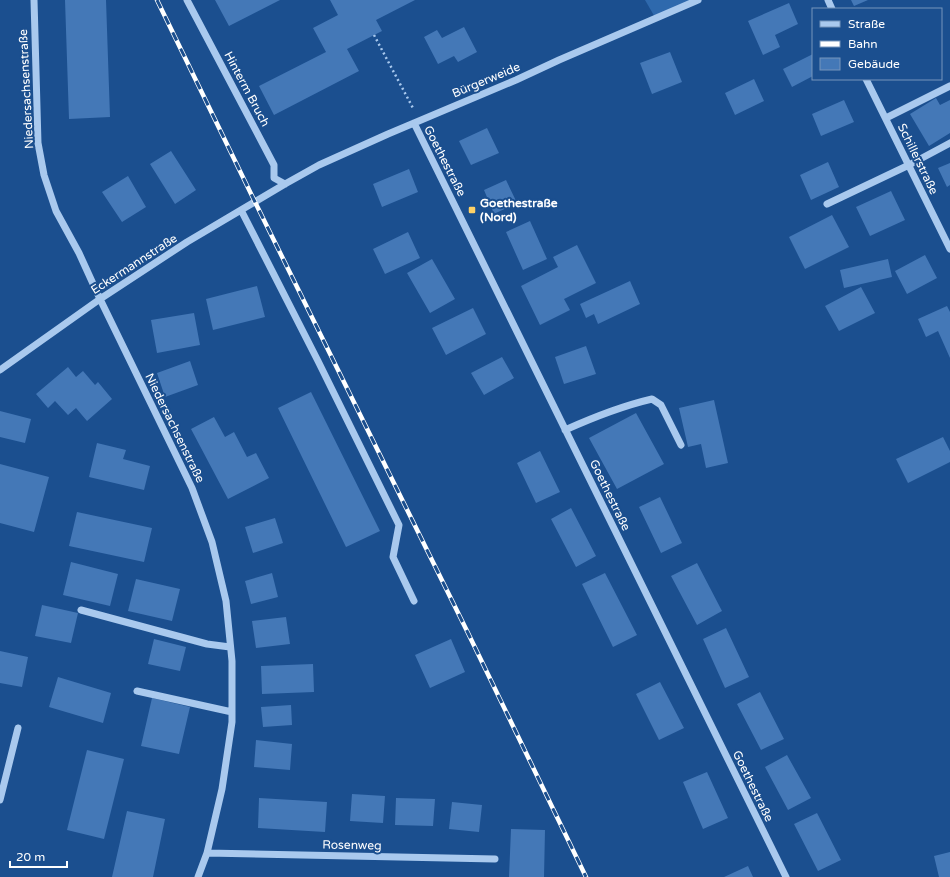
<svg xmlns="http://www.w3.org/2000/svg" width="950" height="877" font-family="'Varela Round',sans-serif">
<rect width="100%" height="100%" fill="#1b4f8f"/>
<!-- green -->
<path fill="#2e69ad" d="M645 0H698L656 19Z"/>
<!-- building -->
<path fill="#4478b7" d="M65 0H106L110 117 69 119Z
M215 0H280L229 26Z
M330 0H415L376 20 382 31 347 49 359 71 274 115 259 86 326 52 313 28 338 15Z
M851 0H868L854 6Z
M789 3 798 24 775 35 780 47 763 55 748 21Z
M464 27 477 52 458 62 454 56 438 64 424 37 437 30 442 38Z
M670 52 682 82 652 94 640 63Z
M813 54V76L792 87 783 69Z
M754 79 764 101 735 115 725 93Z
M936 98 940 105 950 100V133L929 146 910 114Z
M844 100 854 122 821 136 812 114Z
M487 128 499 153 471 165 459 141Z
M171 151 196 190 175 204 150 164Z
M828 162 839 187 811 200 800 175Z
M950 163V185L947 187 938 168Z
M409 169 418 192 382 207 373 184Z
M128 176 146 207 122 222 102 192Z
M506 180 517 203 494 214 484 190Z
M891 191 905 220 870 236 856 207Z
M832 215 849 247 805 269 789 237Z
M530 221 547 259 523 270 506 232Z
M408 232 420 258 385 274 373 249Z
M577 245 596 283 564 299 570 310 540 325 521 286 558 267 553 257Z
M925 255 937 278 907 294 895 271Z
M432 259 455 299 430 313 407 273Z
M888 259 892 277 844 288 840 270Z
M630 281 640 304 598 324 594 314 586 318 580 304Z
M257 286 265 317 213 330 206 299Z
M861 287 875 313 839 331 825 306Z
M947 306 950 312V358L938 331 926 337 918 319Z
M473 308 486 334 446 355 432 328Z
M194 313 200 345 157 353 151 320Z
M586 346 596 374 564 384 555 357Z
M502 357 514 378 484 395 471 373Z
M190 361 198 385 165 397 157 373Z
M68 367 76 377 83 371 95 385 98 382 112 399 87 421 76 408 68 415 55 401 48 408 36 394Z
M311 392 380 531 346 547 278 408Z
M714 400 728 463 706 468 701 444 688 447 679 408Z
M0 411 31 419 25 443 0 437Z
M636 413 664 464 617 489 589 438Z
M214 417 225 437 234 432 247 457 256 453 269 478 228 499 191 429Z
M943 437 950 451V462L908 483 896 459Z
M97 443 126 450 123 459 150 466 144 490 89 477Z
M540 451 560 492 536 503 517 463Z
M0 464 49 477 34 532 0 523Z
M660 497 682 543 661 553 639 507Z
M571 508 596 556 576 567 551 519Z
M77 512 152 528 144 562 69 546Z
M275 518 283 543 253 553 245 527Z
M71 562 118 574 110 606 63 595Z
M697 563 722 611 697 625 671 576Z
M272 573 278 597 251 604 245 581Z
M605 573 637 635 613 647 582 584Z
M136 579 180 589 172 621 128 611Z
M42 605 78 613 71 643 35 636Z
M286 617 290 644 256 648 252 621Z
M726 628 749 677 725 688 703 639Z
M154 639 186 647 180 671 148 664Z
M451 639 465 672 430 688 415 655Z
M0 651 28 657 22 687 0 683Z
M313 664 314 692 262 694 261 666Z
M58 677 111 693 103 723 49 707Z
M660 682 684 728 659 740 636 694Z
M760 692 784 739 761 750 737 704Z
M152 698 190 707 179 754 141 746Z
M291 705 292 725 263 727 261 707Z
M256 740 292 744 290 770 254 767Z
M87 750 124 759 104 839 67 830Z
M787 755 811 798 788 810 765 767Z
M707 772 728 818 703 829 683 782Z
M352 794 385 796 383 823 350 821Z
M259 798 327 802 325 832 258 828Z
M396 798 435 799 433 826 395 825Z
M452 802 482 805 479 832 449 829Z
M127 811 165 819 153 877H112Z
M817 813 841 860 818 871 794 824Z
M511 829 545 830 544 877H509Z
M950 852V877H939L934 856Z
M748 866 753 877H724Z"/>
<g fill="none" stroke-linecap="round" stroke-linejoin="round">
<!-- path -->
<path stroke="#a9c9ee" stroke-width="2.5" stroke-dasharray="2 3" stroke-linecap="butt" d="M374 35 414 110"/>
<!-- minor -->
<path stroke="#a9c9ee" stroke-width="7" d="M34 0 38 143 44 175 56 211 79 253 100 299 192 488 212 542 226 601 232 661V722L222 789 207 853 198 877
M187 0 274 165V178L285 184
M828 0 832 9
M866 79 950 249
M886 118 950 86
M414 123 786 877
M827 204 909 165 950 143
M241 210 318 361 399 525 393 557 414 601
M0 370 100 299 187 242 285 184 319 165 388 134 516 80 559 60 698 0
M565 430C594 417 622 406 652 399L661 405 681 445
M81 610 207 644 230 647
M137 691 232 712
M0 800 18 728
M207 853 495 859"/>
<!-- rail casing -->
<g stroke="#fff" stroke-width="4.5">
<path id="rail" d="M157 0 255 202 468 633 586 877"/>
</g>
<!-- rail -->
<use href="#rail" stroke="#1b4f8f" stroke-width="3" stroke-dasharray="9" stroke-linecap="butt"/>
</g>
<!-- markers -->
<rect fill="#ffd166" stroke="#1b4f8f" stroke-width="1.5" x="468" y="206" width="8" height="8" rx="2"/>
<g text-anchor="middle" stroke-width="4" stroke-linejoin="round" paint-order="stroke">
<!-- street labels -->
<g font-size="12" fill="#fff" stroke="#1b4f8f">
<text transform="translate(486 80) rotate(-23)" y="4">Bürgerweide</text>
<text transform="translate(26 89) rotate(-93)" y="4">Niedersachsenstraße</text>
<text transform="translate(247 89) rotate(62)" y="4">Hinterm Bruch</text>
<text transform="translate(918 159) rotate(64)" y="4">Schillerstraße</text>
<text transform="translate(445 161) rotate(63)" y="4">Goethestraße</text>
<text transform="translate(134 264) rotate(-33)" y="4">Eckermannstraße</text>
<text transform="translate(175 428) rotate(64)" y="4">Niedersachsenstraße</text>
<text transform="translate(610 495) rotate(64)" y="4">Goethestraße</text>
<text transform="translate(753 786) rotate(64)" y="4">Goethestraße</text>
<text transform="translate(352 845) rotate(1)" y="4">Rosenweg</text>
</g>
<!-- poi labels -->
<g font-size="12" font-weight="bold" fill="#fff" stroke="#1b4f8f" text-anchor="start">
<text x="480" y="207">Goethestraße<tspan x="480" dy="14">(Nord)</tspan></text>
</g>
</g>
<!-- legend -->
<rect x="812" y="8" width="130" height="72" fill="#1b4f8f" stroke="#7695bc"/>
<rect x="820" y="21" width="20" height="6" fill="#a9c9ee" stroke="#7695bc"/>
<text x="848" y="28" font-size="12" fill="#ffffff">Straße</text>
<rect x="820" y="41" width="20" height="6" fill="#ffffff" stroke="#7695bc"/>
<text x="848" y="48" font-size="12" fill="#ffffff">Bahn</text>
<rect x="820" y="58" width="20" height="12" fill="#4478b7" stroke="#7695bc"/>
<text x="848" y="68" font-size="12" fill="#ffffff">Gebäude</text>
<!-- scale -->
<path d="M10 861v6h57v-6" fill="none" stroke="#ffffff" stroke-width="2"/>
<text x="16" y="861" font-size="12" fill="#ffffff" stroke="#1b4f8f" stroke-width="3" paint-order="stroke">20 m</text>
</svg>
